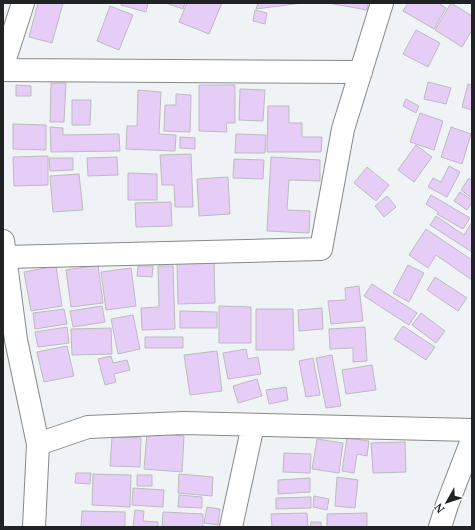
<svg xmlns="http://www.w3.org/2000/svg" width="475" height="530" font-family="'PT Serif',serif">
<rect width="100%" height="100%" fill="#f0f3f6"/>
<!-- building -->
<path fill="#e5cdf7" stroke="#bdbbbe" d="M38 3H63L52 43 29 37Z
M121 3H148L146 12 121 5Z
M166 3H185L183 9Z
M187 3H222L209 34 179 22Z
M258 3H302L256 9Z
M328 3H368L367 10Z
M408 3H438L446 8 434 29 403 11Z
M451 3 472 16V30L462 47 435 30Z
M110 6 133 15 119 50 97 41Z
M255 10 267 13 265 24 253 21Z
M416 30 440 43 428 67 403 54Z
M428 82 451 88 446 104 424 99Z
M51 83H66L64 122H50Z
M468 84 472 85V110L462 107Z
M16 85 31 86V96H16Z
M199 85H235V123H226L227 132 199 131Z
M240 89 265 90 263 121 239 120Z
M138 90 161 92 159 134 176 135 175 151 126 149 127 126H137Z
M176 94 191 95 190 132 164 131 165 105H176Z
M406 99 419 106 416 113 403 106Z
M72 100H91L90 125H72Z
M268 106H289V123H302V137H322L321 152H267Z
M420 113 443 121 434 150 410 142Z
M13 124 46 125V150L13 149Z
M50 127 63 128V135L119 134 120 151 51 152Z
M451 127 471 134 462 164 441 157Z
M236 134 266 135 265 153H235Z
M180 137 195 138V149L180 148Z
M416 145 432 157 414 182 398 170Z
M191 154 193 207H175L174 185H162L160 155Z
M48 156V185L14 186 13 157Z
M117 157 118 175 88 176 87 158Z
M271 157 320 160V181L289 180 287 210 310 211 309 233 267 231Z
M49 158H73V170L50 171Z
M234 159 264 160 263 179 233 178Z
M449 166 460 172 447 197 428 187 433 178 441 182Z
M367 167 389 185 376 201 354 183Z
M128 173 157 174V200H128Z
M79 174 83 210 53 212 50 176Z
M228 177 230 214 199 216 197 179Z
M469 178 472 181V198L461 190Z
M460 192 472 200V202L467 210 454 201Z
M431 195 470 218 463 229 437 214 438 212 426 204Z
M387 196 396 207 384 217 375 206Z
M171 202 172 226 136 227 135 203Z
M436 216 464 235 472 222V252L430 225Z
M426 229 472 260V280L436 255 428 268 409 255Z
M214 261 215 303 178 304 177 262Z
M98 265 103 303 71 307 66 270Z
M408 265 424 273 409 302 393 293Z
M56 266 62 306 31 311 24 272Z
M138 266H153L152 277 137 276Z
M158 266H173L175 329 142 330 141 308 159 307Z
M131 268 136 306 106 310 101 272Z
M435 277 467 298 458 311 427 290Z
M372 284 417 313 409 325 364 296Z
M359 286 363 321 331 324 328 301 346 300 345 288Z
M102 306 105 322 73 327 70 311Z
M219 306 251 307V343H219Z
M322 308 323 329 299 331 298 310Z
M64 309 67 324 35 329 33 313Z
M256 309H293L294 350H256Z
M180 311 217 312V328H180Z
M421 313 445 331 436 343 412 325Z
M133 315 140 349 118 354 111 319Z
M403 326 435 347 426 360 394 339Z
M67 327 69 343 38 347 35 332Z
M365 327 367 361 353 362V348L330 349 329 329Z
M111 328 112 354 72 355 71 329Z
M145 337H183V348H145Z
M67 346 74 376 44 382 37 352Z
M246 349 248 359 258 357 261 374 228 379 223 353Z
M217 351 222 391 190 395 184 355Z
M332 355 341 406 326 408 316 358Z
M111 356 113 363 127 360 130 370 114 374 116 382 105 385 98 359Z
M313 358 320 395 306 397 299 361Z
M372 365 376 390 346 394 342 370Z
M257 379 262 396 238 403 233 386Z
M286 387 288 400 269 404 266 390Z
M147 433 184 436 182 472 144 469Z
M112 437 141 438 140 467 110 466Z
M347 438 369 441 367 456 357 454 354 473 342 471Z
M317 439 343 443 339 473 312 469Z
M405 442 406 472 373 473 371 443Z
M284 453 311 454 310 473 283 472Z
M76 473H91L90 484 75 483Z
M93 474 131 475 130 507 92 505Z
M179 474 213 477 212 496 178 493Z
M137 475H152V486H137Z
M337 477 358 480 355 508 335 506Z
M310 478V492L278 494V480Z
M133 488 164 490 163 507 132 505Z
M179 495 202 497V508L178 507Z
M314 496 329 499 327 510 313 507Z
M311 497V508L276 509V498Z
M207 507 220 509 218 525 204 523Z
M135 510 144 511 143 521 158 522V527H133Z
M82 511 125 512V527H81Z
M163 512 203 514V527H162Z
M307 513 308 527H272L271 514Z
M367 513V527H327V514Z
M311 522H321V527H310Z"/>
<g fill="none" stroke-linecap="round" stroke-linejoin="round">
<!-- street casing -->
<g stroke="#86898b" stroke-width="24">
<path id="street" d="M3 65 23 3
M3 70 361 72
M3 241 16 340 38 444 34 527
M5 257 321 249 343 129 382 3
M38 444 88 427 183 423 472 430
M231 527 253 425
M440 527 447 505 472 440"/>
</g>
<!-- street -->
<use href="#street" stroke="#fff" stroke-width="22"/>
</g>
<!-- border -->
<rect width="475" height="530" fill="none" stroke="#212223" stroke-width="8"/>
<!-- north arrow -->
<g transform="translate(447 502) rotate(231)" stroke="#ffffff" stroke-width="3" paint-order="stroke">
<path d="M0-3L7 15L0 10L-7 15Z" fill="#212223"/>
<text y="-6" font-size="11" font-weight="bold" text-anchor="middle" fill="#212223">N</text>
</g>
</svg>
